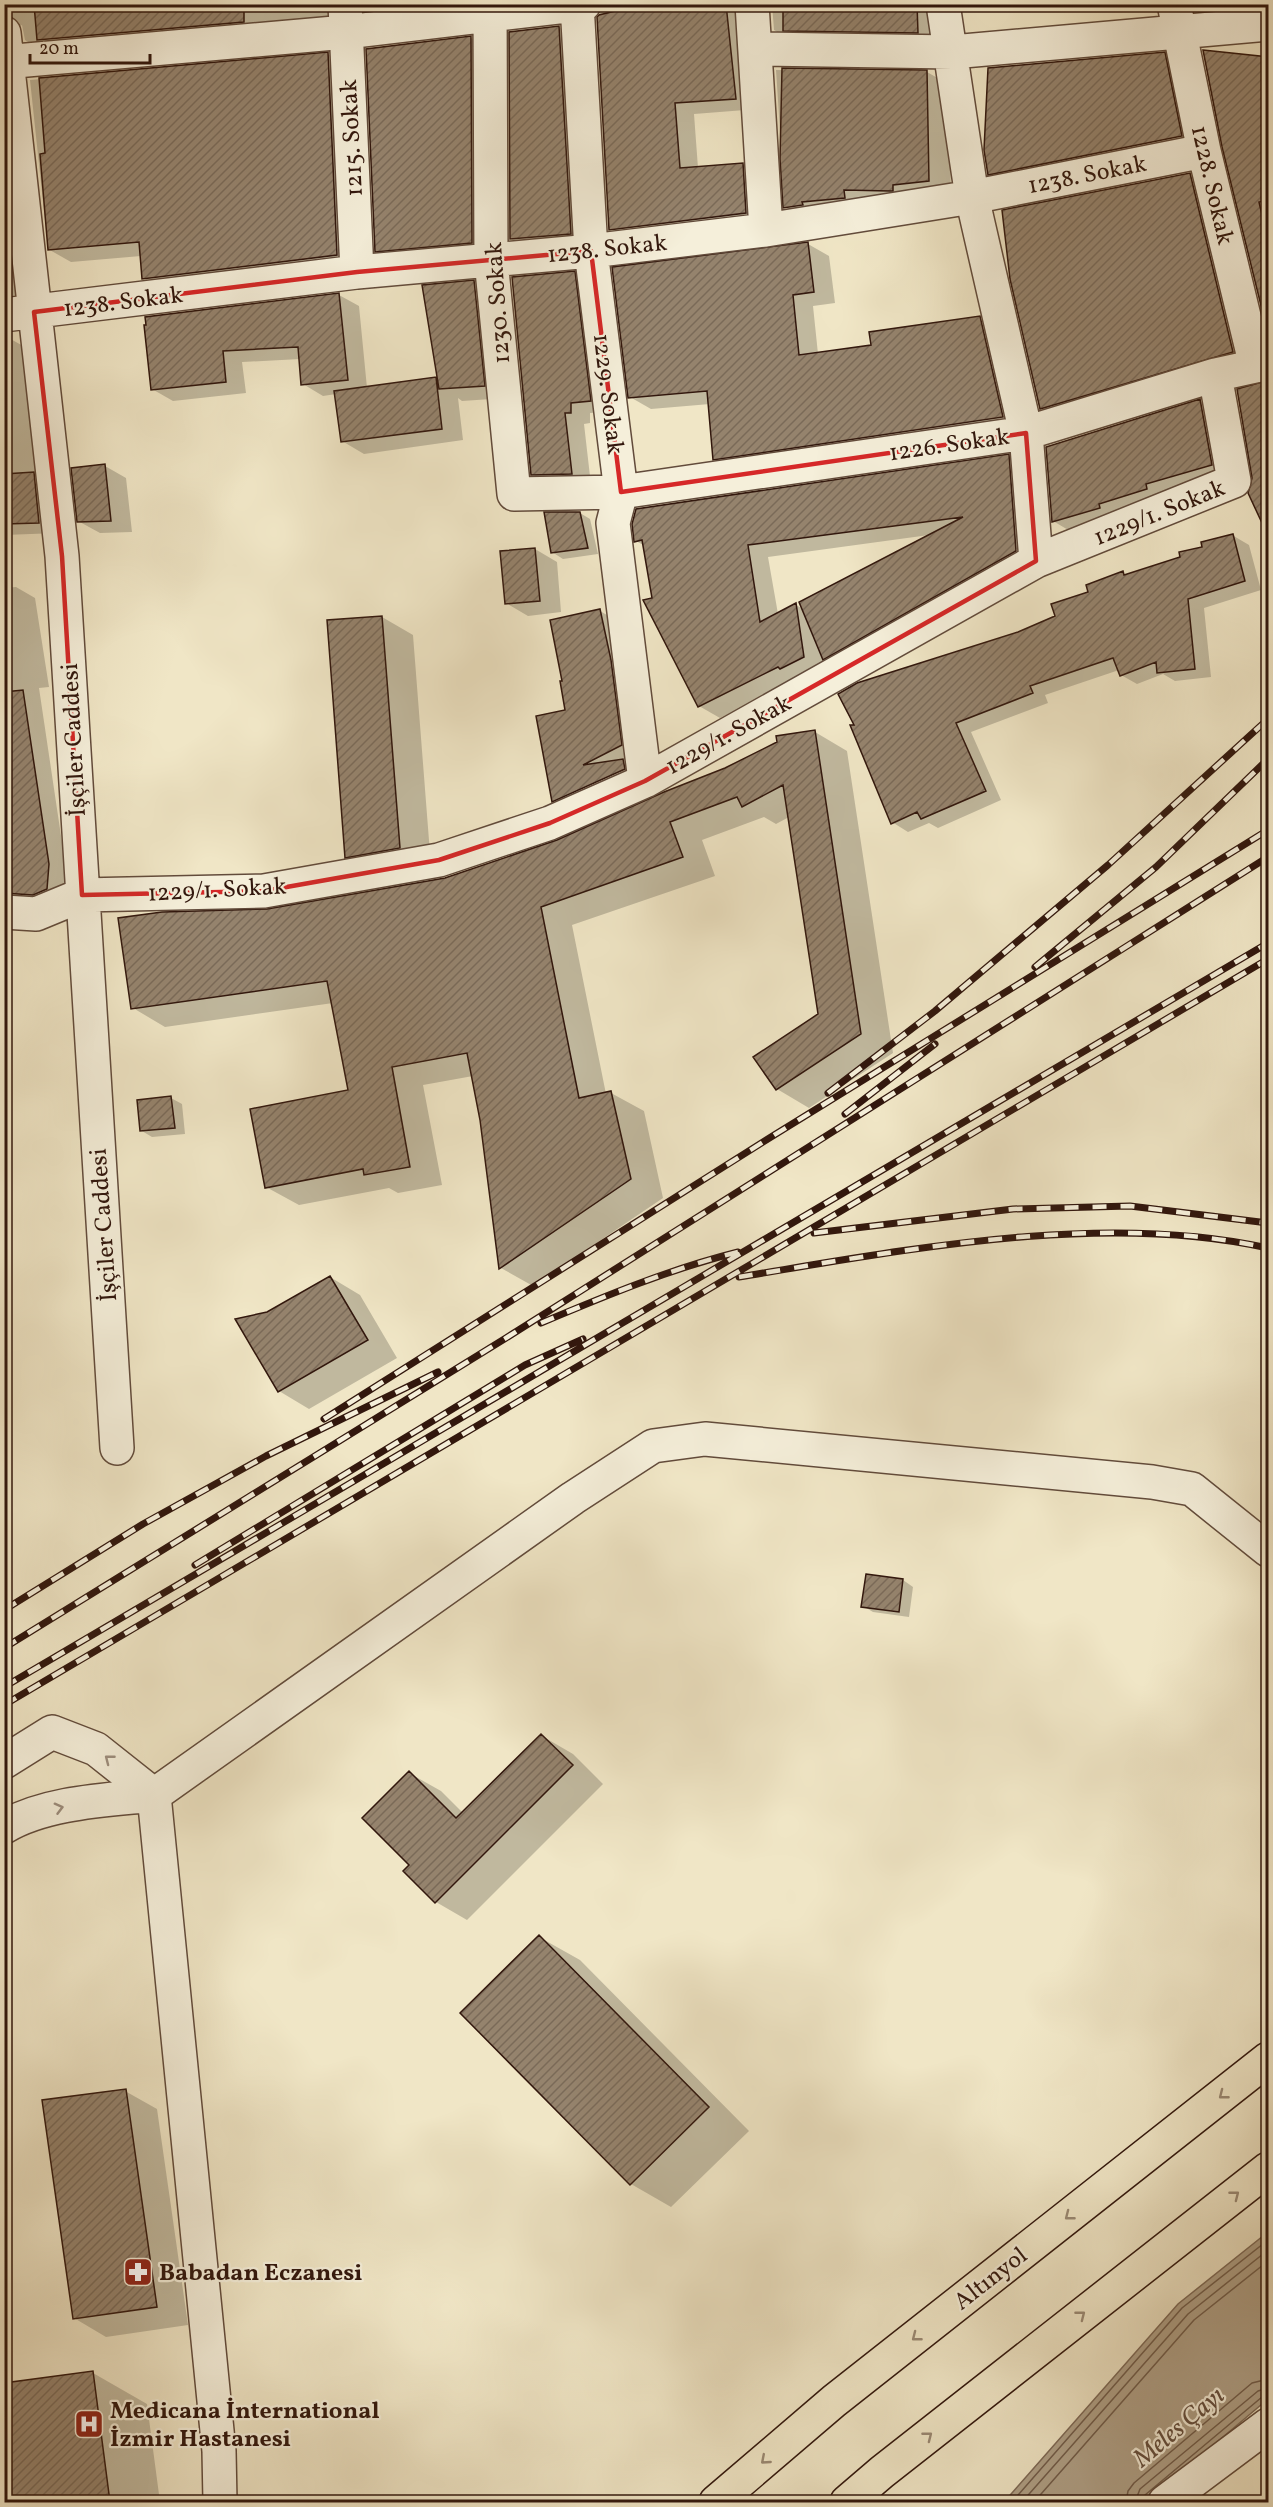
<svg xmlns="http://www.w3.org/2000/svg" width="1273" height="2507" font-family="Vollkorn,serif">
<defs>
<pattern id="building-hatch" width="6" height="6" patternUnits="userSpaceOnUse" patternTransform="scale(1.5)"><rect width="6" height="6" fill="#95836d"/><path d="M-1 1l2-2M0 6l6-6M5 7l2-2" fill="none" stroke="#7a6a58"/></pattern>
</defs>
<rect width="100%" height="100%" fill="#f0e6c6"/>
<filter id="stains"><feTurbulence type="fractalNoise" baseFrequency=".00333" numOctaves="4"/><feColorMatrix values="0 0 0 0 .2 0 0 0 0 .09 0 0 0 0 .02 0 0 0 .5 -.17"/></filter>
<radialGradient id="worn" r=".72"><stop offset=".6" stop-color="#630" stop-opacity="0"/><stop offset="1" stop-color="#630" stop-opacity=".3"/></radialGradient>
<!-- water -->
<path fill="#afa087" stroke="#7d6956" stroke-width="1.5" d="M1268 2232V2399L1146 2502H1004L1178 2304Z"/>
<!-- shadow -->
<path fill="#0003" fill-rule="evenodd" d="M4 4H349L346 25 44 52 25 40 22 25 12 29 4 62Z
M364 4H495L385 21 365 10Z
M603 4H756L758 109 694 114 698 168 743 164 762 175 765 224 629 240 610 229 598 18Z
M772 4H936V43L793 41 774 30Z
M559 27 581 40 592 246 533 251 511 239 510 33Z
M471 38 490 49 491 253 395 262 376 251 367 50Z
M328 54 351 67 360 268 166 292 143 278 141 256 71 262 48 249 30 80Z
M1164 54 1189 68 1206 150 1013 188 989 174Z
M1268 58V332L1224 147Z
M776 70 927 72 948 84 951 193 806 220 785 207Z
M4 76 21 307 4 326Z
M1190 174 1210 186 1253 363 1062 420 1041 408Z
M808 244 829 256 835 303 813 306 818 354 873 346 980 318 1001 330 1023 429 736 471 715 459 710 404 651 409 630 397Z
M574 273 594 284 610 412 590 413V423L584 424 591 485H552L532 474Z
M474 282 495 294 506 398 462 401 458 398 463 440 364 454 342 441 336 394 323 396 303 384 300 359 242 362 246 393 173 401 152 389 145 327 339 295 359 306 367 388 435 379 439 381Z
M4 330 7 337 32 351 58 533 4 535Z
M1200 401 1217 411 1229 474 1070 531 1053 521Z
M1009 456 1030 468 1037 562 845 671 823 658 825 669 799 679 720 718 699 706 654 599 645 546 636 541ZM929 535 803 609 796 605 778 614 768 557ZM1022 546 1024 548 835 654V651Z
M105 466 126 478 132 532 100 533 78 521Z
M580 513 590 519 598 554 563 559 552 552Z
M1232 535 1249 545 1261 590 1204 608 1211 677 1175 681 1163 674 1137 684 1121 675 1119 670 1045 695 1048 703 971 732 1001 800 938 828 929 823 908 832 892 822 852 726 1019 633 1057 617 1123 573 1128 576 1182 558Z
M535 549 557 562 561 612 528 616 506 603Z
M16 587 35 598 49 687 39 688 67 876 65 900 4 904V588Z
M600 611 617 621 639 755 625 762 640 770 570 811 553 801 567 711 564 682ZM616 772H623L566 797 565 794Z
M382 617 413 635 431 866 378 875 347 857Z
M815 732 847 751 893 1053 809 1108 777 1089 820 1015 789 817 776 824 764 817 702 840 715 876 572 925 606 1094 611 1093 644 1111 663 1198 533 1286 501 1268 481 1119 473 1076 423 1085 442 1185 398 1193 389 1188 299 1205 266 1187 350 1092 333 1003 165 1027 133 1008 267 911 445 879 558 842Z
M171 1098 182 1104 185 1134 152 1137 142 1131Z
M330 1277 360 1295 397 1358 309 1409 279 1391 237 1320 267 1314Z
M903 1580 913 1587 909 1617 873 1612 863 1606Z
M542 1736 573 1754 603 1784 467 1920 436 1902 411 1865 409 1773 441 1791 463 1813Z
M539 1937 580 1960 749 2131 671 2207 631 2184Z
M125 2091 157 2109 188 2325 106 2337 74 2318Z
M93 2373 147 2404 160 2502H4V2384Z
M1268 2490V2502H1258Z"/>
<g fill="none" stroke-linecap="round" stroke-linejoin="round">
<!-- shore -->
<path stroke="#705c4a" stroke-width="1.5" d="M1012 2502 1182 2308 1268 2240
M1022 2502 1188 2314 1268 2250
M1034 2502 1194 2320 1268 2261
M1126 2502 1128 2491 1134 2483 1252 2383 1268 2379
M1135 2502 1140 2489 1258 2391 1268 2388
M1142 2502 1145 2495 1262 2397 1268 2395"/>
</g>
<!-- building -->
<path fill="url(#building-hatch)" stroke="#32170d" stroke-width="1.5" d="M34 4H244V22L37 40Z
M644 4H726L736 99 675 103 680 168 743 163 746 213 609 230 597 17 599 15Z
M783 4H917L918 33 783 31Z
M559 26 571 234 510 239 509 32Z
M471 36 472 243 375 252 366 49Z
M1203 50 1269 57V200L1259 202 1269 246V338L1222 147Z
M328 52 337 255 142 279 139 242 48 250 40 154 45 153 39 78Z
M1165 52 1182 136 988 175 984 150 988 68Z
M782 68 927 70 929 181 893 185V191H890L844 190 845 198 802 202 803 205 783 208 780 159Z
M1190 173 1233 352 1040 409 1010 279 1002 210Z
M808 242 814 292 793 295 799 355 871 345 869 332 980 316 1003 417 713 460 707 391 628 398 612 267Z
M575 271 591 401 571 403V413H565L572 474 531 475 512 277Z
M474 280 485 386 439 389 422 285Z
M339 293 348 380 301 385 298 347 223 351 226 382 151 390 144 325H146L145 317Z
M436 377 442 429 341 442 334 391Z
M1269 380V538L1248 493 1252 478 1237 389Z
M1200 399 1212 465 1146 484 1147 489 1099 504 1100 508 1052 522 1046 447Z
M1009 454 1016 551 823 660 799 602 963 517 748 545 760 622 796 603 804 657 780 669 778 667 698 707 643 600 652 598 642 540 634 542 632 524 636 509Z
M105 464 111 521 77 522 71 468Z
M34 472 39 523 4 524V474Z
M544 512H580L588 548 551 553Z
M1233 534 1245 581 1188 599 1195 669 1157 673 1156 662 1120 676 1113 658 1030 686 1033 693 956 723 986 791 921 819 917 812 891 824 850 725H854L838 694 857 683 1018 632 1055 616 1051 604 1088 592 1086 585 1123 571 1124 575 1180 557 1179 552 1202 547 1201 542Z
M535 548 540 601 505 604 500 551Z
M600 609 611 660 622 745 583 765 623 759 625 769 552 802 536 716 565 710 560 681H562L550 620Z
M382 616 400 848 345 858 327 620Z
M23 690 49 864 47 889 33 895 4 893V692Z
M815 730 861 1034 776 1090 753 1057 818 1014 783 785 742 807 737 797 670 822 683 857 541 907 579 1098 611 1091 631 1179 499 1269 480 1120 467 1053 392 1067 410 1167 364 1175 363 1169 265 1188 250 1109 348 1090 327 981 131 1009 118 918 162 912 267 909 445 878 557 840 664 792 725 768 777 742 776 736Z
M171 1096 175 1128 140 1131 137 1100Z
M330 1276 368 1340 278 1392 235 1319 267 1312Z
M866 1574 903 1579 899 1612 861 1607Z
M541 1734 573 1765 435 1903 403 1871 409 1865 362 1818 409 1771 456 1818Z
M539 1935 709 2107 630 2185 460 2013Z
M126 2089 157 2307 73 2319 42 2100Z
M93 2371 110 2502H4V2383Z"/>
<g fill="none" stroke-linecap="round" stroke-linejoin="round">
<!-- minor casing -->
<g stroke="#624b3b" stroke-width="36">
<path id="minor" d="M345 4 357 272
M490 4 491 260 514 494 621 492 1026 433 1215 375 1256 366 1268 359
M577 4 591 251 621 492 613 523 645 781
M752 4 766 230
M943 4 972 197 1026 433 1036 561
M1174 4 1204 151 1256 366
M4 33 62 556 117 1448
M755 49 952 52 1268 24
M4 62 346 32 584 4
M4 315 357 272 591 251 766 230 972 197 1204 151
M4 912 36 914 82 895 264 891 439 860 550 823 645 781 1036 561 1234 481 1215 375
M4 1762 52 1732 96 1749 154 1795 219 2451 220 2502
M4 1827C46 1802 107 1800 154 1795L573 1498 653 1446 705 1439 1152 1482 1192 1489 1268 1550
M1165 2502 1268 2425"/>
</g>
<!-- highway casing -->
<g stroke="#32170d" stroke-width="36">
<path id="highway" d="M716 2502 834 2401 1268 2059
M847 2502 882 2472 1268 2169"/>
</g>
<!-- minor -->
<use href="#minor" stroke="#f5efda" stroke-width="33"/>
<!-- highway -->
<use href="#highway" stroke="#f0e6c6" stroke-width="33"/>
<!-- rail casing -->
<g stroke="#32170d" stroke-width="7">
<path id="rail" d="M1035 967 1156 867 1268 759
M828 1093 935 1011 1108 865 1268 719
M845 1114 935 1044
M814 1233 1013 1209 1130 1206 1268 1223
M739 1277C905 1250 1102 1211 1268 1248
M541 1323C605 1296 670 1269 738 1252
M324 1419 771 1137 1268 830
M195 1565 525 1365 583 1339
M4 1610 143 1524 266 1456 438 1372
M4 1648 506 1338 1268 857
M4 1687 1268 943
M4 1705 1268 959"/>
</g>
<!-- rail -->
<use href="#rail" stroke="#f5efda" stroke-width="4.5" stroke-dasharray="14" stroke-linecap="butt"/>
</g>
<!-- one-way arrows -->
<defs><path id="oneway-chevron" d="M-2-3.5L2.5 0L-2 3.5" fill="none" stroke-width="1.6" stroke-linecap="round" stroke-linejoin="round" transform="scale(1.5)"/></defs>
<g stroke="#9d8e7e">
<use href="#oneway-chevron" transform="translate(109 1759) rotate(-142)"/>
<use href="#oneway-chevron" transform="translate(59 1808) rotate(-15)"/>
</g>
<g stroke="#9a8973">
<use href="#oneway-chevron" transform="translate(1223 2095) rotate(142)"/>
<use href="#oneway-chevron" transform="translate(1235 2195) rotate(-38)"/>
<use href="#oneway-chevron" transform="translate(1069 2216) rotate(142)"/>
<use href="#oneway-chevron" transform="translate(1081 2315) rotate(-38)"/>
<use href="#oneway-chevron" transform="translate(916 2337) rotate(142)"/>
<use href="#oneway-chevron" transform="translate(928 2436) rotate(-38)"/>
<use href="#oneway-chevron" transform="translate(765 2460) rotate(139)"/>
</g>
<!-- marked area -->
<path fill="none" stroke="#d62828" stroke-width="4.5" stroke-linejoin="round" d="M591 251 621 492 1026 433 1036 561 645 781 550 823 439 860 264 891 82 895 62 556 34 312 357 272Z"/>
<!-- icons -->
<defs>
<g id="pharmacy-square" transform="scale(1.5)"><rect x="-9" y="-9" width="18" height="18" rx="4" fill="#8f2418" stroke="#f5efda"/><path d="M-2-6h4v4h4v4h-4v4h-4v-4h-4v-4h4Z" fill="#fff"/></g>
<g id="hospital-square" transform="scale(1.5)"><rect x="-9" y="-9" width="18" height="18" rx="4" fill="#8f2418" stroke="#f5efda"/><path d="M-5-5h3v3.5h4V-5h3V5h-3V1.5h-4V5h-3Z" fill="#fff"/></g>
</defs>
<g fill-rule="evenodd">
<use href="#pharmacy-square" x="138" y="2272"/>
<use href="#hospital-square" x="89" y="2424"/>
</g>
<g text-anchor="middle" stroke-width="4.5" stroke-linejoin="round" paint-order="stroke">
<!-- street labels -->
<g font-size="24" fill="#32170d" stroke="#f5efda">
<text transform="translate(351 138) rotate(-93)" y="8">1215. Sokak</text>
<text transform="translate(1087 174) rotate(-11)" y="8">1238. Sokak</text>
<text transform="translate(1213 185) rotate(77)" y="8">1228. Sokak</text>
<text transform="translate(607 248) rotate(-6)" y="8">1238. Sokak</text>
<text transform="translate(123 301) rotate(-7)" y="8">1238. Sokak</text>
<text transform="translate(497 303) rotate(-94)" y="8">1230. Sokak</text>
<text transform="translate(609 394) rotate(83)" y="8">1229. Sokak</text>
<text transform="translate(949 444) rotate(-8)" y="8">1226. Sokak</text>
<text transform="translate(1159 512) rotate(-22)" y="8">1229/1. Sokak</text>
<text transform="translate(728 734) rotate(-29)" y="8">1229/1. Sokak</text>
<text transform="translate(73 740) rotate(-93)" y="8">İşçiler Caddesi</text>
<text transform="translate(217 889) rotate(-3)" y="8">1229/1. Sokak</text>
<text transform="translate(103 1225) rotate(-94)" y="8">İşçiler Caddesi</text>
<text transform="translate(990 2278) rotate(-38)" y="8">Altınyol</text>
</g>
<!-- poi labels -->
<g font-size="24" font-weight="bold" fill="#32170d" stroke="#f5efda" text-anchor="start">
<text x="159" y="2280">Babadan Eczanesi</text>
<text x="110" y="2418">Medicana İnternational<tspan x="110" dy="28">İzmir Hastanesi</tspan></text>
</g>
<!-- water labels -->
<g font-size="26" font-style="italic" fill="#644e3e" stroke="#f5efda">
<text transform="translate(1178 2426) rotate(-40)" y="9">Meles Çayı</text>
</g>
</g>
<!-- margin -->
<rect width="1273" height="2507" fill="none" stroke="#f0e6c6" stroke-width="24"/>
<rect x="6" y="6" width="1261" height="2495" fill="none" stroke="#32170d" stroke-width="3"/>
<rect x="12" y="12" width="1249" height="2483" fill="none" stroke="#32170d" stroke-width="1.5"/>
<!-- scale -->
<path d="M30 54v9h120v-9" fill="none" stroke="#32170d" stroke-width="3"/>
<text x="39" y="54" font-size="18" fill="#32170d" stroke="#f5efda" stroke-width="4.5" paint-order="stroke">20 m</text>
<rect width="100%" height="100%" filter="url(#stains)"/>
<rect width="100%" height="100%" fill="url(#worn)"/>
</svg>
